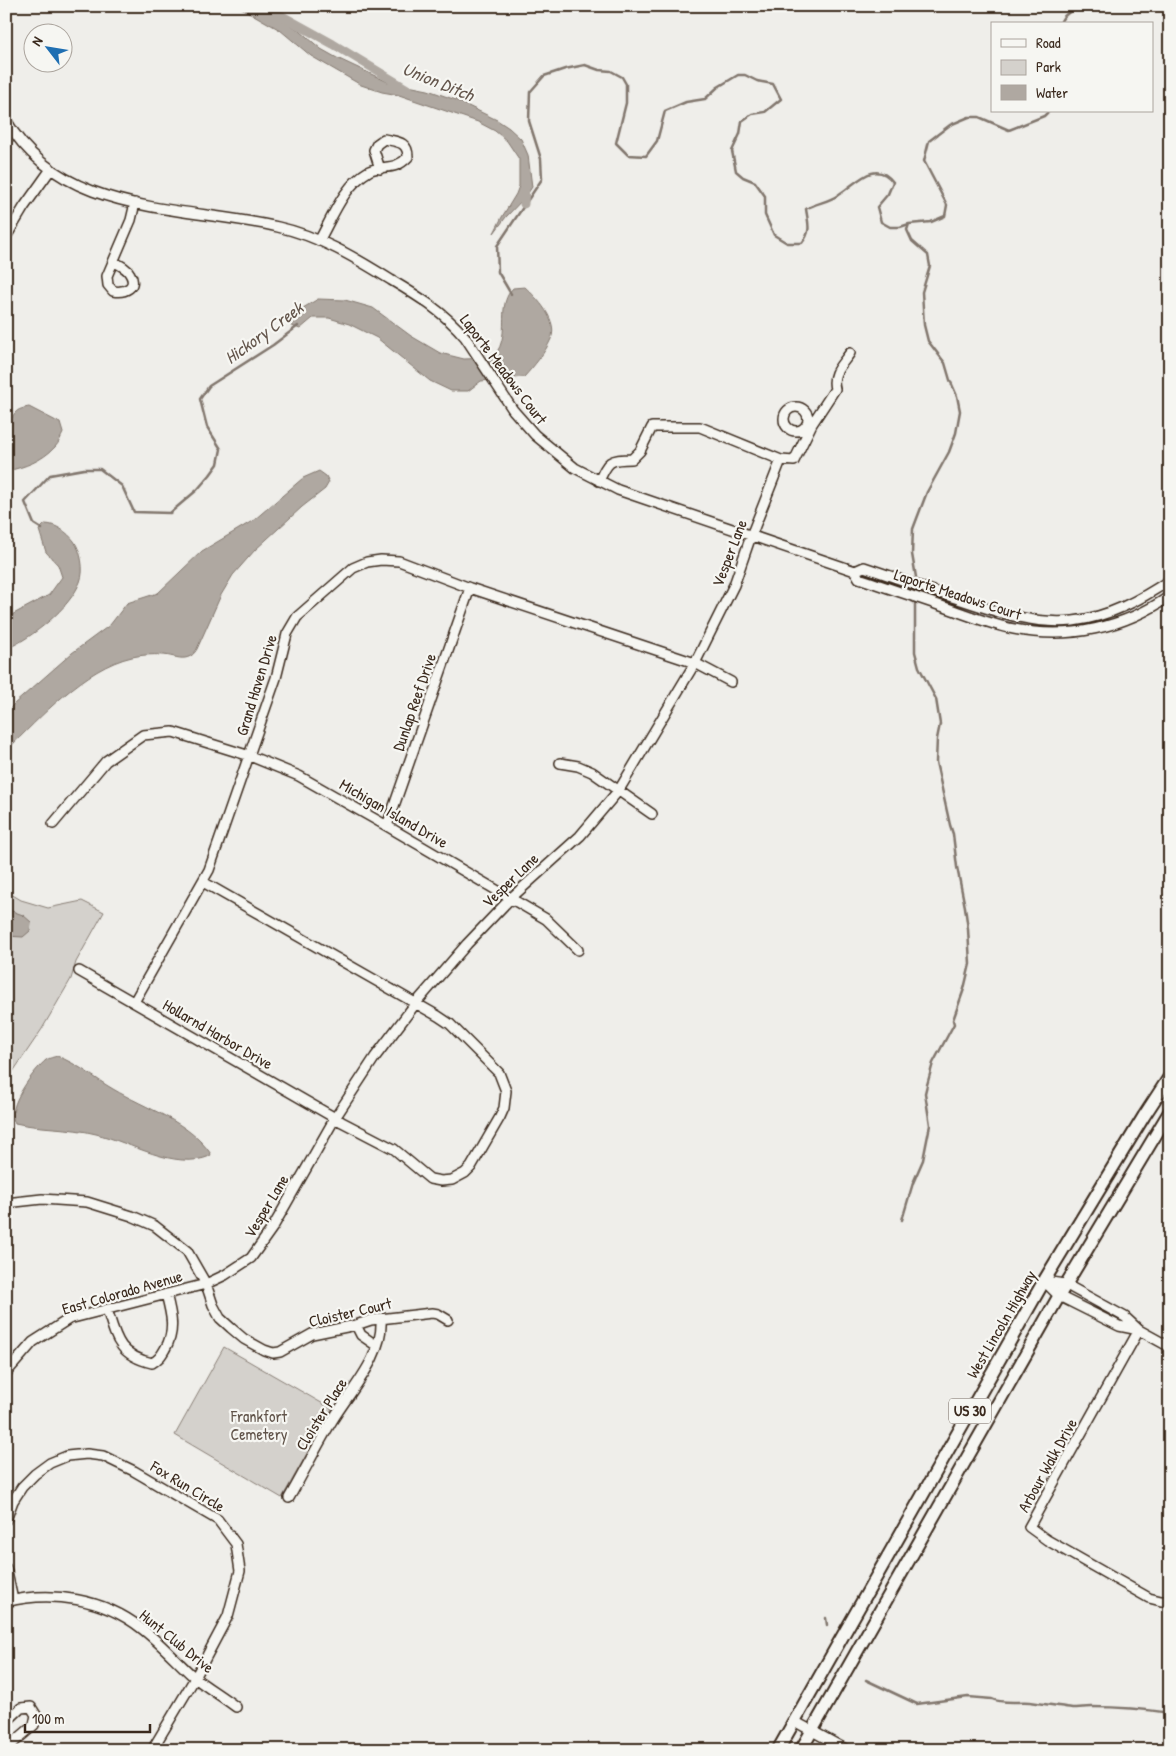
<svg xmlns="http://www.w3.org/2000/svg" width="1176" height="1756" font-family="'Patrick Hand',sans-serif">
<rect width="100%" height="100%" fill="#efeeea"/>
<filter id="ink" filterUnits="userSpaceOnUse"><feTurbulence type="fractalNoise" baseFrequency=".02" numOctaves="2"/><feDisplacementMap in="SourceGraphic" scale="10" xChannelSelector="R" yChannelSelector="G"/><feConvolveMatrix kernelMatrix="1 2 1 2 8 2 1 2 1" color-interpolation-filters="sRGB"/></filter>
<g filter="url(#ink)">
<!-- green -->
<path fill="#d4d1cc" stroke="#887e75" d="M6 891 21 900 48 908 82 901 104 912 76 962 71 979 42 1029 6 1082Z
M224 1347 332 1409 282 1498 175 1435Z"/>
<!-- water -->
<path fill="#afa8a1" stroke="#81766d" d="M238 6H262L300 31 321 49 337 58 388 82 428 90 456 100 497 120 509 128 521 139 528 155 532 187 526 196 506 217 494 233 502 217 516 194 519 186V159L507 141 495 131 478 122 399 95 382 92 361 85 311 56 280 30Z
M525 287C537 298 559 321 551 339 545 353 534 366 524 377L481 381 468 391H451L430 381 377 338 349 324 329 318H313L300 329 290 325 293 314 318 299 345 300 373 308 411 336 440 353 464 359 493 358C496 353 500 348 501 343 507 325 498 304 513 288Z
M29 407 60 423 63 433C61 437 59 443 55 447 42 461 25 467 7 471 5 455 3 427 15 413 18 409 24 408 29 407Z
M319 471 326 476 329 482 325 489 302 507 255 550 233 575 221 595 197 649C194 654 191 657 185 658 178 659 170 655 162 655 153 654 141 655 132 657 84 668 41 717 6 751V712L14 704 72 653 110 625 127 603 158 593 202 551 254 520 303 478Z
M45 524C56 524 67 532 74 541 81 551 85 570 80 582 70 608 32 638 6 649V618L49 595 62 577 58 565 46 552 39 530Z
M6 909 23 915 31 922 30 931 23 937 6 936Z
M57 1056C78 1064 94 1078 113 1089 147 1109 188 1121 211 1154L210 1156C175 1171 130 1142 96 1134 69 1127 41 1129 15 1123 5 1108 34 1070 46 1060 49 1058 54 1057 57 1056Z"/>
<g fill="none" stroke-linecap="round" stroke-linejoin="round">
<!-- stream -->
<path stroke="#81766d" stroke-width="2.5" d="M1060 24C1062 15 1072 10 1081 6
M909 224 907 230 912 241 928 255 930 266 922 292 924 325 928 341 945 363 950 380 957 396 960 411 956 433 949 452 927 492 913 529 912 554 917 583
M511 294 498 272 497 246 542 179 541 159 529 121 530 92 544 76 565 69 585 65 599 70 611 71 622 77 626 84V103L616 143 628 155 646 156 657 141 665 111 686 102 705 99 718 87 738 75H745L757 81 773 84 781 99 765 112 752 114 742 121 740 134 732 151 736 171 743 177 755 182 765 196V215L774 235 787 243H802C812 231 808 223 806 209 816 203 829 202 838 195 856 184 875 158 893 182L888 194 877 207 881 222 890 227H900L909 224 931 222 945 216 947 205 924 161 929 141 950 125 969 117H979L1009 130 1044 116 1049 111
M42 529 34 524 25 502 50 475 84 469H100L122 486 134 512 170 513 197 490 210 475 218 464 221 449 207 427 200 399 209 386 273 345 298 326
M6 611 8 614
M902 1220 913 1183 923 1160 930 1125 925 1093 927 1085 933 1063 954 1024 953 1020 964 989 970 964 968 929 965 907 957 867 953 834 950 825 936 762 937 739 940 724 936 699 919 667 915 652V600
M826 1618 827 1625
M866 1680 917 1704 968 1697 992 1699C1001 1704 1020 1701 1030 1702 1045 1704 1058 1706 1072 1708 1079 1708 1086 1707 1092 1707 1118 1707 1144 1709 1170 1713"/>
<!-- canal -->
<path stroke="#afa8a1" stroke-width="9" d="M264 6 333 44 409 90
M524 204 525 186"/>
<!-- minor casing -->
<g stroke="#3b2a1e" stroke-width="12">
<path id="minor" d="M6 120C62 217 183 205 278 227 319 236 356 258 391 280 418 296 444 312 465 337L513 410 535 435 575 468 618 490 855 571 864 567C897 578 929 590 961 600 997 612 1034 625 1073 621 1109 617 1140 600 1170 580
M6 237 24 207 51 169
M319 241C332 218 344 185 369 171 383 164 394 172 408 157 408 141 397 142 384 139L377 144 374 150 380 169
M114 262C120 265 127 268 130 274 138 287 125 293 113 291L108 285 107 276 131 220 135 203
M784 419a12 12 0 1 1 24 0a12 12 0 1 1-24 0Z
M812 424 835 389C831 373 841 366 850 353
M599 481C608 461 609 459 632 459L640 451 652 427H700L781 460 794 461 812 424 808 422
M855 571 859 578C890 589 922 599 953 610 973 617 993 625 1014 629 1069 640 1124 628 1170 596
M560 763 578 766 592 772 652 814
M53 824 106 761 143 735 173 732 250 756 299 776 387 826 546 919 578 950
M387 826 470 588
M79 971 342 1122 394 1149 430 1179 441 1181 452 1180 465 1173 471 1167 500 1117 504 1108 506 1091 499 1073 450 1024 438 1016 203 882
M134 1002 209 870 276 678 287 634 297 617 353 568 367 562 381 560 399 561 470 588 695 663 731 682
M6 1203 42 1199 87 1202 132 1216 155 1226 187 1251 206 1284 213 1305 220 1318 231 1328 244 1339 264 1350 273 1353 280 1352 312 1334 356 1325 371 1320 432 1313 438 1314 448 1320
M1044 1281 1065 1284 1125 1317 1139 1330 1170 1347
M1044 1281 1059 1296 1119 1326 1139 1330
M107 1309C116 1338 118 1355 152 1363 159 1359 161 1356 165 1349 176 1331 171 1313 166 1294
M356 1325 361 1335 377 1346
M1139 1330 1029 1527 1047 1540 1149 1598 1161 1601H1170
M6 1373 33 1342 69 1319 206 1284 225 1275 251 1258 273 1227 335 1118 375 1057 416 1003 467 944 511 898 580 836 619 790 695 663 734 585 751 536 781 460
M289 1498C304 1472 317 1446 332 1421 351 1389 384 1357 381 1318
M6 1520 13 1501 22 1487 35 1474 50 1463 67 1456 87 1454 103 1456 134 1471 218 1520 236 1544 240 1571 228 1616 195 1678 152 1750
M6 1568 13 1600
M6 1602C52 1590 104 1599 141 1628 161 1643 177 1662 195 1678 208 1688 223 1697 236 1707
M794 1721 847 1750
M6 1722 21 1708 31 1707 36 1715 34 1725 6 1749"/>
</g>
<!-- major casing -->
<g stroke="#3b2a1e" stroke-width="15">
<path id="major" d="M778 1750 1044 1281 1144 1116 1170 1076
M801 1750 1059 1296 1170 1111"/>
</g>
<!-- minor -->
<use href="#minor" stroke="#f6f6f2" stroke-width="9"/>
<!-- major -->
<use href="#major" stroke="#f6f6f2" stroke-width="11"/>
</g>
</g>
<g text-anchor="middle" stroke-width="4.5" stroke-linejoin="round" paint-order="stroke">
<!-- shield labels -->
<rect fill="#f6f6f2" stroke="#73675e" stroke-width="1" x="949" y="1398.5" width="42" height="25" rx="4"/>
<g font-size="15" font-weight="bold" fill="#3b2a1e">
<text x="970" y="1416">US 30</text>
</g>
<!-- street labels -->
<g font-size="16" fill="#3b2a1e" stroke="#f6f6f2">
<text transform="translate(504 369) rotate(53)" y="6">Laporte Meadows Court</text>
<text transform="translate(729 553) rotate(-69)" y="6">Vesper Lane</text>
<text transform="translate(958 594) rotate(18)" y="6">Laporte Meadows Court</text>
<text transform="translate(256 685) rotate(-73)" y="6">Grand Haven Drive</text>
<text transform="translate(414 702) rotate(-71)" y="6">Dunlap Reef Drive</text>
<text transform="translate(394 813) rotate(30)" y="6">Michigan Island Drive</text>
<text transform="translate(510 880) rotate(-44)" y="6">Vesper Lane</text>
<text transform="translate(218 1034) rotate(30)" y="6">Hollarnd Harbor Drive</text>
<text transform="translate(266 1206) rotate(-59)" y="6">Vesper Lane</text>
<text transform="translate(122 1292) rotate(-16)" y="6">East Colorado Avenue</text>
<text transform="translate(350 1312) rotate(-13)" y="6">Cloister Court</text>
<text transform="translate(1001 1324) rotate(-60)" y="6">West Lincoln Highway</text>
<text transform="translate(321 1414) rotate(-58)" y="6">Cloister Place</text>
<text transform="translate(1047 1465) rotate(-61)" y="6">Arbour Walk Drive</text>
<text transform="translate(188 1486) rotate(31)" y="6">Fox Run Circle</text>
<text transform="translate(177 1641) rotate(39)" y="6">Hunt Club Drive</text>
</g>
<!-- park labels -->
<g font-size="16" fill="#61544a" stroke="#f6f6f2">
<text x="259" y="1422">Frankfort<tspan x="259" dy="18">Cemetery</tspan></text>
</g>
<!-- water labels -->
<g font-size="18" font-style="italic" fill="#64564c" stroke="#f6f6f2">
<text transform="translate(438 82) rotate(22)" y="6">Union Ditch</text>
<text transform="translate(264 333) rotate(-36)" y="6">Hickory Creek</text>
</g>
</g>
<!-- margin -->
<rect width="1176" height="1756" fill="none" stroke="#f6f6f2" stroke-width="25"/>
<rect x="12" y="12" width="1151" height="1731" fill="none" stroke="#3b2a1e" stroke-width="2" filter="url(#ink)"/>
<!-- legend -->
<rect x="991" y="22" width="162" height="90" fill="#f6f6f2" stroke="#aba49d"/>
<rect x="1001" y="39" width="25" height="8" fill="#f6f6f2" stroke="#aba49d"/>
<text x="1036" y="48" font-size="15" fill="#3b2a1e">Road</text>
<rect x="1001" y="60" width="25" height="15" fill="#d4d1cc" stroke="#aba49d"/>
<text x="1036" y="72" font-size="15" fill="#3b2a1e">Park</text>
<rect x="1001" y="85" width="25" height="15" fill="#afa8a1" stroke="#aba49d"/>
<text x="1036" y="98" font-size="15" fill="#3b2a1e">Water</text>
<!-- north arrow -->
<g transform="translate(48 48) rotate(301)"><circle r="24" fill="#f6f6f2" stroke="#aba49d"/>
<path d="M0-4L9 19L0 12L-9 19Z" fill="#1f6fb2"/>
<text y="-8" font-size="14" font-weight="bold" text-anchor="middle" fill="#3b2a1e">N</text>
</g>
<!-- scale -->
<path d="M25 1724v8h125v-8" fill="none" stroke="#3b2a1e" stroke-width="2.5"/>
<text x="32" y="1724" font-size="15" fill="#3b2a1e" stroke="#f6f6f2" stroke-width="4" paint-order="stroke">100 m</text>
</svg>
